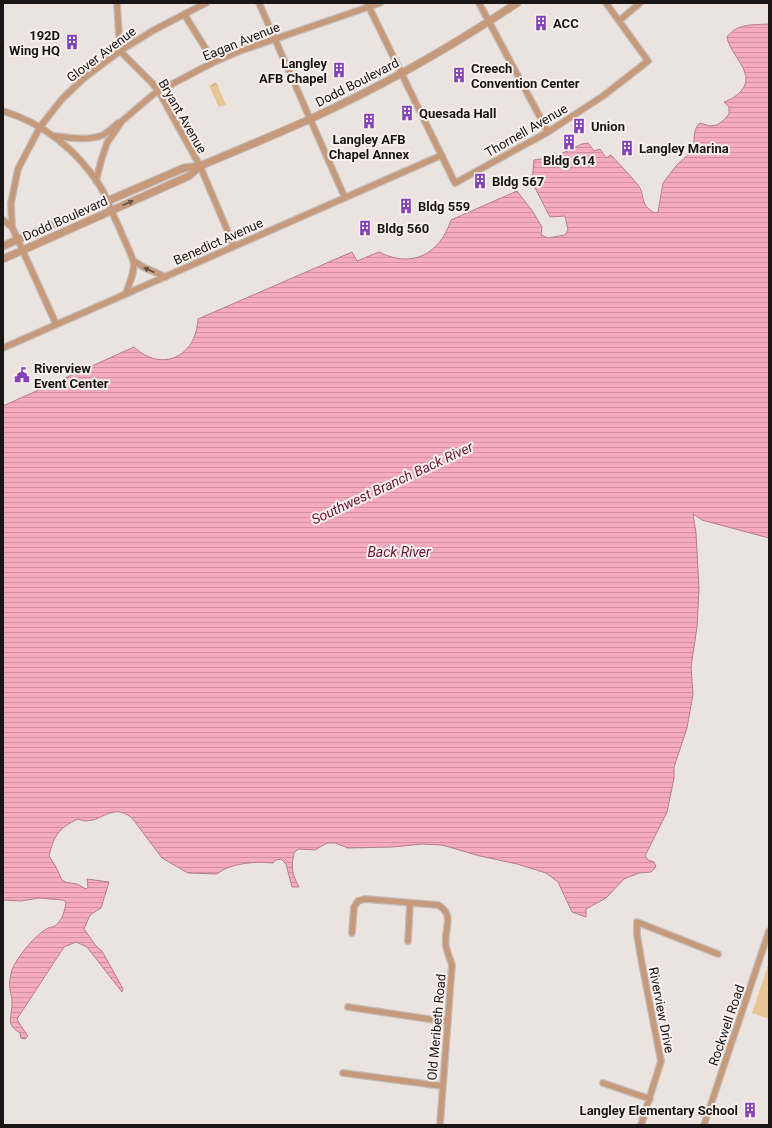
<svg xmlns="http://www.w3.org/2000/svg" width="772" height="1128" font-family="Roboto,sans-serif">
<defs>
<pattern id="park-crowns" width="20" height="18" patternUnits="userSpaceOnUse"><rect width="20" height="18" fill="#e8c696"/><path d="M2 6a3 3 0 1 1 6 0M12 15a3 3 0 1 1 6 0" fill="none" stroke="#c6a980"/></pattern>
<pattern id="water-rules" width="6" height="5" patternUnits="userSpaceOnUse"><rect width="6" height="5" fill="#f6aabe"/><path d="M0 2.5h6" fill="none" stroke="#d292a2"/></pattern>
</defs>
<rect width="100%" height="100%" fill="#ebe3e0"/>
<!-- park -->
<path fill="url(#park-crowns)" d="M216 82 226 105 219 107 209 86Z"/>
<!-- garden -->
<path fill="#e8c696" d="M769 962V1019L752 1013Z"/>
<!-- water -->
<path fill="url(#water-rules)" stroke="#b47e8b" d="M769 24V538L702 520 693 514 696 533 699 589 697 627 691 667 693 694 687 728 674 767V778L667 812 645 856 648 860 654 862 656 867 651 872 639 873 624 879 606 898 586 909V917L572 912 558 882 546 873 517 864 480 856 442 845 421 844 393 847 348 848 335 843H327L315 850 298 849 294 853C291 868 292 874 299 887H292L286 864 281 859 276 860 273 863C257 861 229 863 217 874L188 873 162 858 132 818C110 800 99 828 78 819 59 828 54 835 49 856L56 867 62 880 65 882 77 884 86 889 88 887 87 879 109 882 101 908 90 915 84 929 96 946 102 951 123 989 122 992 87 947 76 942 64 947 17 1019 19 1023 28 1036 25 1039 21 1038 20 1033C5 1024 12 1018 12 1004 13 998 10 994 10 989 9 983 10 976 12 970 17 957 35 935 48 928 51 927 54 927 56 925 63 919 65 910 66 902L63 900 39 898 21 901 3 900V406L134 347C162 373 196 357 198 319L352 252 357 261 379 252C412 269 440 254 451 220L517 191 533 212 542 227 541 235 548 238 565 235 568 230 565 216 550 217 532 182 534 160 554 157 582 144 588 143 594 151 600 149 606 158 611 155C620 165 630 175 638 185 646 195 638 204 655 213L658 212 663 183 676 166 694 149C694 140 693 129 700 123L710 126 717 125 724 120 729 114V107L724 102C736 98 750 87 745 73 741 60 729 50 727 37 737 23 754 25 769 24Z"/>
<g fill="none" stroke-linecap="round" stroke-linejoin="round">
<!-- minor casing -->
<g stroke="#c5bebb" stroke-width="8">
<path id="minor" d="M117 3 120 51 152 83 159 92 200 166 234 246
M259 3 345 198
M367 3 455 183 548 132 603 96 648 61 606 3
M479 3 548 132
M184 14 214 62
M620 20 640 3
M3 111C43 123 77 150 100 186 108 199 112 214 119 227 122 236 131 252 133 261 136 270 129 284 126 293
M55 136C71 138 88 141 103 135 108 132 114 127 118 123
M96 181 101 161 107 143 122 121 155 93 214 62 240 51 380 3
M3 220 12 227
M134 261 143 267 166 277
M56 324 12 227 11 203 18 169 40 127 62 99 84 78 120 51 154 30 206 3
M3 348 442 155
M352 933 354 907 358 901 365 899 438 905C456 915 443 930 446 946 447 952 450 959 452 965L440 1125
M408 941 410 903
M348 1007 448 1022
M343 1073 442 1086
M603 1083 650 1099
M641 1125 661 1061 642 964 637 935V922L718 954
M704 1125 769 931"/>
</g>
<!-- tertiary casing -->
<g stroke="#c5bebb" stroke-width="9">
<path id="tertiary" d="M3 246 184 168 200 166C236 151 272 136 308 120 381 87 451 47 517 3
M3 259 189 176 200 166"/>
</g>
<!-- minor -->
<use href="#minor" stroke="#c59979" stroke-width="5.5"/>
<!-- tertiary -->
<use href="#tertiary" stroke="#c59979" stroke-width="7"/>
</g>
<!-- one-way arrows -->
<defs><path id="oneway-solid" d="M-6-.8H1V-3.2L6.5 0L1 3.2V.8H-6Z"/></defs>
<g fill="#665142">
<use href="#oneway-solid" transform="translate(128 203) rotate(-24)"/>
<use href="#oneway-solid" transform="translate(149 270) rotate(-155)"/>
</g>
<!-- icons -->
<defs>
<g id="building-bare" transform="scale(1.2)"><path d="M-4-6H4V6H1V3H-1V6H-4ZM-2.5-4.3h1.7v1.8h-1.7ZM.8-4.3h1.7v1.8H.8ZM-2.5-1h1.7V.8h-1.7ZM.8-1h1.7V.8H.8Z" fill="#8342b7" stroke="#f9f0ee" stroke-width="2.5" paint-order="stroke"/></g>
<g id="civic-bare" transform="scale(1.2)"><path d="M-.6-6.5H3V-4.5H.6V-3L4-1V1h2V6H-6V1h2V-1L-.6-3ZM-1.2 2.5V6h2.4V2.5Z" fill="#8342b7" stroke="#f9f0ee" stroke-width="2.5" paint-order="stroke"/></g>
</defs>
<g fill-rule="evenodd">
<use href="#building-bare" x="541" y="23"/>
<use href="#building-bare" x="72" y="42"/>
<use href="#building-bare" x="339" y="70"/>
<use href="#building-bare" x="459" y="75"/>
<use href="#building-bare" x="407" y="113"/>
<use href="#building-bare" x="369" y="121"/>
<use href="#building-bare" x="579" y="126"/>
<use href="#building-bare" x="569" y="142"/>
<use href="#building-bare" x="627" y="148"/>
<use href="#building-bare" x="480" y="181"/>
<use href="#building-bare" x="406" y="206"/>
<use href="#building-bare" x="365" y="228"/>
<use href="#civic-bare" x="22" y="375"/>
<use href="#building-bare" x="750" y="1110"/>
</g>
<g text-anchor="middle" stroke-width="4" stroke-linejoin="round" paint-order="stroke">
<!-- poi labels -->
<g font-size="13" font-weight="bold" fill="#191615" stroke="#f9f0ee" text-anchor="start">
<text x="553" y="28">ACC</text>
<text x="60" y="40" text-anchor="end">192D<tspan x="60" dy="15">Wing HQ</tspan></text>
<text x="327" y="68" text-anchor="end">Langley<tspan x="327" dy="15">AFB Chapel</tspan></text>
<text x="471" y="73">Creech<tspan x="471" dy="15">Convention Center</tspan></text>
<text x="419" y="118">Quesada Hall</text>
<text x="591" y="131">Union</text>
<text x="369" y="144" text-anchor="middle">Langley AFB<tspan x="369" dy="15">Chapel Annex</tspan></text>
<text x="639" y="153">Langley Marina</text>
<text x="569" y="165" text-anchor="middle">Bldg 614</text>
<text x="492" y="186">Bldg 567</text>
<text x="418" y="211">Bldg 559</text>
<text x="377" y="233">Bldg 560</text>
<text x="34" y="373">Riverview<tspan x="34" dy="15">Event Center</tspan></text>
<text x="738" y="1115" text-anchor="end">Langley Elementary School</text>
</g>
<!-- street labels -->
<g font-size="13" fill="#191615" stroke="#f9f0ee">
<text transform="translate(241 41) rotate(-22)" y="5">Eagan Avenue</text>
<text transform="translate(101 54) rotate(-37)" y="5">Glover Avenue</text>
<text transform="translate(357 82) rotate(-27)" y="5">Dodd Boulevard</text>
<text transform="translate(183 116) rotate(60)" y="5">Bryant Avenue</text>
<text transform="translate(526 130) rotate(-30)" y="5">Thornell Avenue</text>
<text transform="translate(65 218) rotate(-24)" y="5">Dodd Boulevard</text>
<text transform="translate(218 241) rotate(-24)" y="5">Benedict Avenue</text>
<text transform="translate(662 1010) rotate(79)" y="5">Riverview Drive</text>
<text transform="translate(726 1025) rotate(-71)" y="5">Rockwell Road</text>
<text transform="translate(436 1027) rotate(-85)" y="5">Old Meribeth Road</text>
</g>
<!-- water labels -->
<g font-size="14" font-style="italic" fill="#6c1537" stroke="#f9f0ee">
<text transform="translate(392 483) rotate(-25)" y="5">Southwest Branch Back River</text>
<text x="399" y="557">Back River</text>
</g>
</g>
<!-- border -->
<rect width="772" height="1128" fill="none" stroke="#191615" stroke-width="8"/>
</svg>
